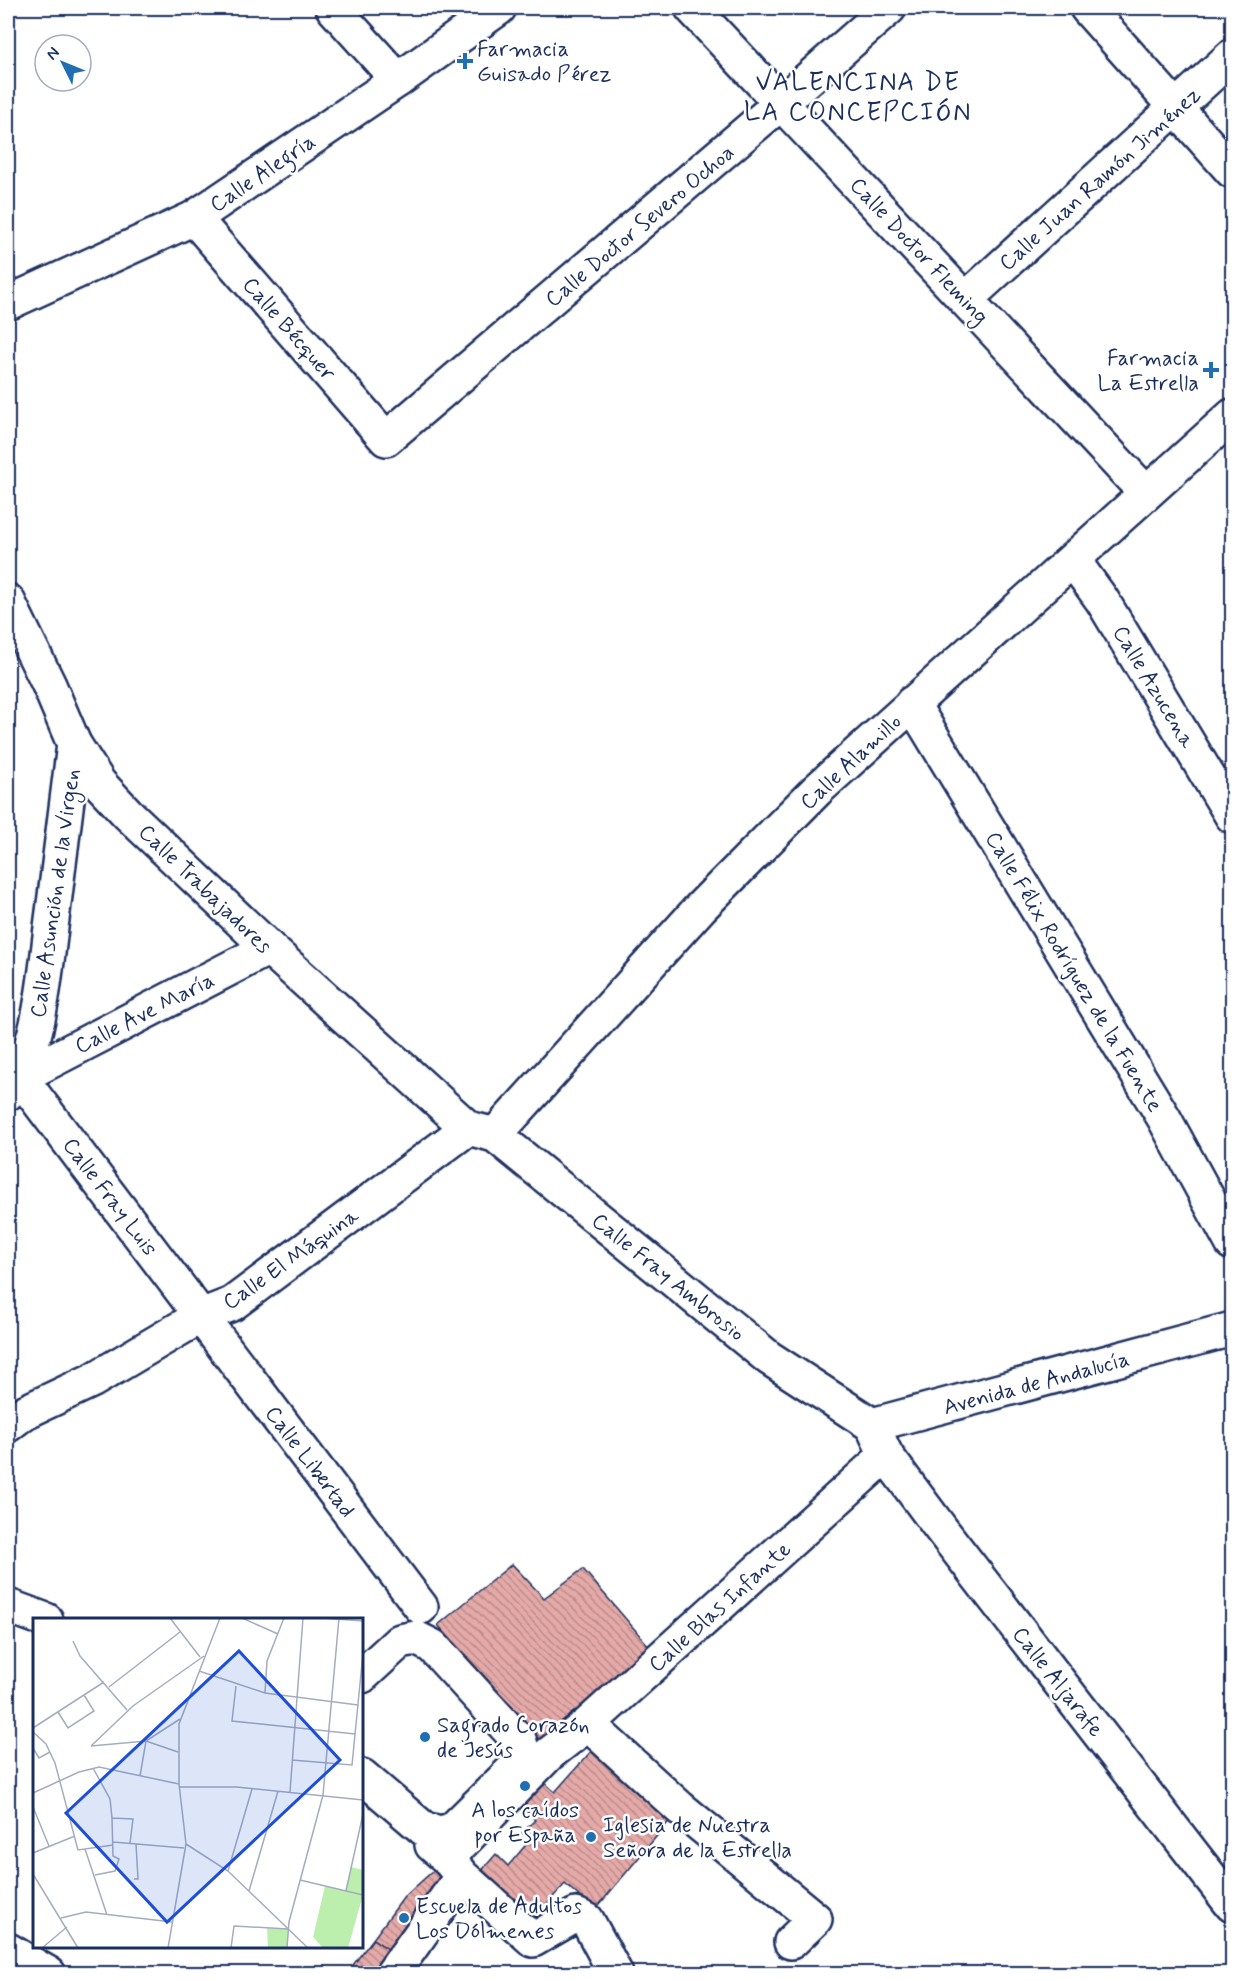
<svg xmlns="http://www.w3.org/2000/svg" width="1240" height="1981" font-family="Mynerve,sans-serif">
<defs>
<pattern id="building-back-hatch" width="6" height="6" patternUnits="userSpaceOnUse" patternTransform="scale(1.5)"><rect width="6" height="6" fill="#e5aaa8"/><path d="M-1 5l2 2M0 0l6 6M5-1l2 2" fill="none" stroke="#b98b8c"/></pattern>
</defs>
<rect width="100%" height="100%" fill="#fff"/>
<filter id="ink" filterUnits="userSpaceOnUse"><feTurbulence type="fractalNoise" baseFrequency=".0167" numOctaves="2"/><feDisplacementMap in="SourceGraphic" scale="12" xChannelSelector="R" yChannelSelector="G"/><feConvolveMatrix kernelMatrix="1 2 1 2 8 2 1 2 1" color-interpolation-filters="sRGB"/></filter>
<g filter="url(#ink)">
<!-- building -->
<path fill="url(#building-back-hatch)" stroke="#1b2f5e" stroke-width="1.5" d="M512 1564 544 1598 583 1569 660 1659 549 1754 438 1625Z
M594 1748 671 1819 595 1910 565 1884 530 1922 478 1875 496 1854 508 1866 530 1840 522 1833 535 1820 514 1799 536 1775 555 1792Z
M434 1870 447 1881 394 1953 373 1939 404 1897Z
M373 1939 394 1953 379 1974H346Z"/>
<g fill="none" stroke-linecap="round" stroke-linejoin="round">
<!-- street casing -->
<g stroke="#1b2f5e" stroke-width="38">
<path id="street" d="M333 8 398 80
M692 8 1146 493
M194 218 386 439 782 102 889 8
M966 299 1232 56
M1073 560 1102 600 1232 816
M912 703 1164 1118 1232 1243
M20 1077 421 1607
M20 1077 269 948
M8 1093C43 1046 45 969 53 912 60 856 67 800 74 744
M495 1135 701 907 817 790 1232 416
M8 1425 25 1412 93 1380 201 1316 232 1304 468 1128
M8 1606 46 1620
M362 1676 400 1641 416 1638 432 1646 520 1742 523 1754 520 1763 452 1830 440 1833 424 1829 362 1776
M588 1724 680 1808 815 1919 791 1942
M432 1845 447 1858 462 1876 533 1940 576 1915 587 1920 616 1974
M447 1858 549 1754 588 1724 886 1455
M8 1950 49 1974
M392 1974 462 1876"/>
</g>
<!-- secondary casing -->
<g stroke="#1b2f5e" stroke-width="38">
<path id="secondary" d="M1087 8 1232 171
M8 303 194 218 398 80 499 8
M8 601 49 685 74 744 99 783 128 814 269 948 468 1128 495 1135 769 1358 872 1425
M872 1425 886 1455 941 1529 1232 1905
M872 1425 1232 1329"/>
</g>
<!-- street -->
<use href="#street" stroke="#fff" stroke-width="33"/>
<!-- secondary -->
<use href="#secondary" stroke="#fff" stroke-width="33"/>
</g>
</g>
<!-- markers -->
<g fill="#1f6fb2" stroke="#fff" stroke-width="2">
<path d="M462 52h6v6h6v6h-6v6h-6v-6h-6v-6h6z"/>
<path d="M1208 361h6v6h6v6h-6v6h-6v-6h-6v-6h6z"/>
<circle cx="425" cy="1737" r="6"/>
<circle cx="525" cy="1786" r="6"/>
<circle cx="591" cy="1837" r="6"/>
<circle cx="404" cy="1918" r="6"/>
</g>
<g text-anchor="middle" stroke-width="5" stroke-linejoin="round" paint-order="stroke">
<!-- poi labels -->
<g font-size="22" fill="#1b2f5e" stroke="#fff" text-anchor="start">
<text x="477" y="56">Farmacia<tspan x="477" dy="25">Guisado Pérez</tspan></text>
<text x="1199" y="365" text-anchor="end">Farmacia<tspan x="1199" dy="25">La Estrella</tspan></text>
<text x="437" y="1732">Sagrado Corazón<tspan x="437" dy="25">de Jesús</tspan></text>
<text x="525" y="1817" text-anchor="middle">A los caídos<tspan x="525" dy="25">por España</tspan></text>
<text x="603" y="1832">Iglesia de Nuestra<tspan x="603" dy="25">Señora de la Estrella</tspan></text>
<text x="416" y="1913">Escuela de Adultos<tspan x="416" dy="25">Los Dólmenes</tspan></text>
</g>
<!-- street labels -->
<g font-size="22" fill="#1b2f5e" stroke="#fff">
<text transform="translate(262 172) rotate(-34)" y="8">Calle Alegría</text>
<text transform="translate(1099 178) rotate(-42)" y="8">Calle Juan Ramón Jiménez</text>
<text transform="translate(639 225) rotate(-40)" y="8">Calle Doctor Severo Ochoa</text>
<text transform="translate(920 250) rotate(47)" y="8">Calle Doctor Fleming</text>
<text transform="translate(290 328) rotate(49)" y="8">Calle Bécquer</text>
<text transform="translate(1155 686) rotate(59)" y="8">Calle Azucena</text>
<text transform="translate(850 761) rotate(-43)" y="8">Calle Alamillo</text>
<text transform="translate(206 888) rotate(44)" y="8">Calle Trabajadores</text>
<text transform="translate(54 893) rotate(-82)" y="8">Calle Asunción de la Virgen</text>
<text transform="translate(1075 971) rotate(59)" y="8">Calle Félix Rodríguez de la Fuente</text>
<text transform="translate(144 1012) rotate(-27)" y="8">Calle Ave María</text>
<text transform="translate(111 1196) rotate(53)" y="8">Calle Fray Luis</text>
<text transform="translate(290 1258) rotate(-35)" y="8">Calle El Máquina</text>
<text transform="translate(669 1276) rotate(39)" y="8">Calle Fray Ambrosio</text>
<text transform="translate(1036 1382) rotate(-15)" y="8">Avenida de Andalucía</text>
<text transform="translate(311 1461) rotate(53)" y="8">Calle Libertad</text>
<text transform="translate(719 1606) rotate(-42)" y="8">Calle Blas Infante</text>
<text transform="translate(1059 1681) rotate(52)" y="8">Calle Aljarafe</text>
</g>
<!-- quarter labels -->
<g font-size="26" letter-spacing="1.5" fill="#1b2f5e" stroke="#fff">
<text x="858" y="90">VALENCINA DE<tspan x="858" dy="30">LA CONCEPCIÓN</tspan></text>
</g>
</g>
<!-- overview -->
<g transform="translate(33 1618)">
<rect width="330" height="330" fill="#fff"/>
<path d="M318 249 330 252V277L315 330H290L280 319 292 268 312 273ZM234 310 255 311 254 330H235Z" fill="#bceead"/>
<path fill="none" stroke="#a4acbf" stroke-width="1.5" d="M137 0 167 39M209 0 245 16M289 0 330 3M40 23 47 38 94 92M166 53 232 75 325 87M203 68 199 103 322 116M76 69 147 14M232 75 234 43 251 0M25 94 35 110 61 93 51 77M0 110 71 64M0 114 13 126 22 145 45 232 80 227M113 123 147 101M58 128 100 88 171 38M58 128 113 123 145 134M0 130 6 140 17 134M259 142 319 147 330 35M60 150 77 181 79 200M107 158 113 123M147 169H204L330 182M257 174 270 0M0 175 46 154 66 149 146 166M0 189 16 228M80 224 151 230M153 226 146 166V106L187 0M153 226 195 253 275 330M52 231 74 297M0 235 42 218M195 253 219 171M0 256 45 330M62 257 82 253 86 241 80 238 79 200 100 201 97 225M101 261H105L103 226M267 262 330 277M216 273 245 173M313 273 330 196M28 300 53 294 139 304M9 330 34 309M135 330 153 226M198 330 201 308 255 311M254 330 256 304 290 177 306 0"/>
<path fill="#1d4ed8" fill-opacity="0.15" stroke="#1d4ed8" stroke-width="3" d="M206 33 307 142 134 304 33 195Z"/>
<rect width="330" height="330" fill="none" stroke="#1b2f5e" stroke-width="3"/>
</g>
<!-- margin -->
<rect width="1240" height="1981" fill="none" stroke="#fff" stroke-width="30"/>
<rect x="15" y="15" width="1210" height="1951" fill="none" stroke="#1b2f5e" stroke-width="2" filter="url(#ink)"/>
<!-- north arrow -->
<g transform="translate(63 63) rotate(313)"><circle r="28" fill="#ffffff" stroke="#a4acbf" stroke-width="1.5"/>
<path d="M0-4.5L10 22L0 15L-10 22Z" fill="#1f6fb2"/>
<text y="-9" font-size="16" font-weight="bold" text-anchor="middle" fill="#1b2f5e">N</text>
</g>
</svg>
